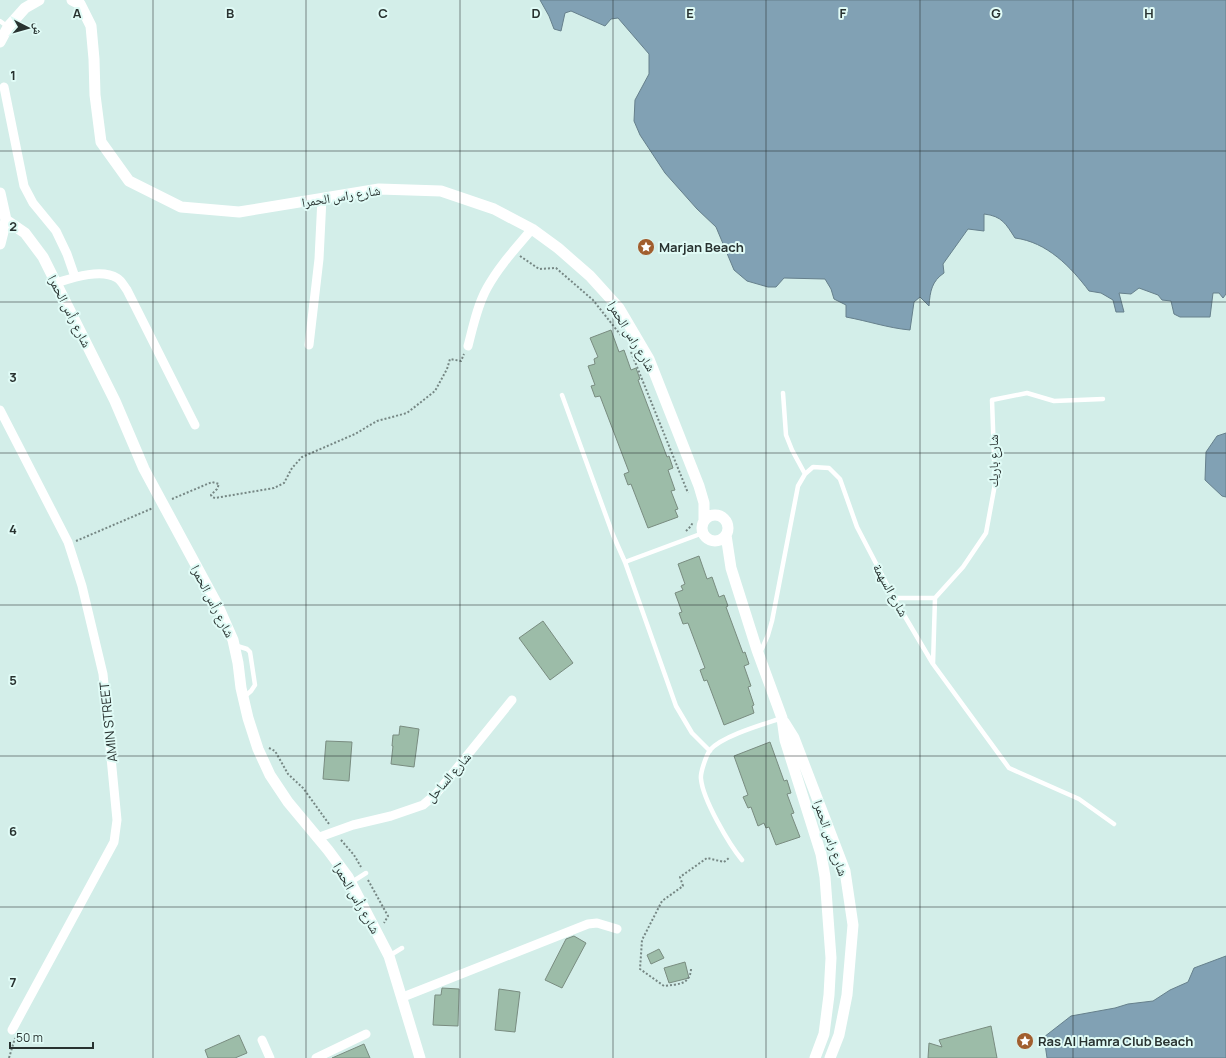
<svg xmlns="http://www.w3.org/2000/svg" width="1226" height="1058" font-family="Manrope,'Noto Naskh Arabic',sans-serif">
<rect width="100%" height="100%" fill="#d3eee9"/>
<!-- water -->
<path fill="#81a1b4" stroke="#66808c" d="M540 0H1226V294L1223 298 1219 293H1213L1210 317H1180L1174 314 1171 301 1162 300 1158 295 1139 288 1131 294 1119 293 1124 312H1116L1113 300 1101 293 1089 291C1071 267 1047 242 1015 238 1006 224 1002 216 984 214V231L968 229 943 264 944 273C932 281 930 291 929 306L920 297 914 302 910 330C888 328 868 321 846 317V305L834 299 831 289 825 279 784 278 776 287H768L747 281 734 270 716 227 697 209 665 173 640 135 634 121 635 100 649 74V54L618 18 611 19 605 26 571 11 565 13 561 31 554 29 549 16Z
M1226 433V497L1222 496 1205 480 1206 452 1217 436Z
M1226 956V1058H1047L1044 1037 1071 1016 1115 1008 1128 1004 1153 1001 1170 990 1188 982 1194 968Z"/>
<!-- building -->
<path fill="#9cbca8" stroke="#798c80" d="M611 330 619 352 624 350 631 370 636 368 640 379 638 380 667 457 669 456 673 468 668 470 675 490 671 491 678 509 675 510 678 517 648 528 631 484 628 485 624 474 629 472 600 396 595 397 591 386 595 385 588 366 595 364 594 359 598 357 590 338Z
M699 556 707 579 712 577 719 597 724 595 728 606 726 607 743 653 745 652 749 664 744 666 751 686 748 687 754 705 752 706 754 713 724 725 707 680 704 681 700 670 705 668 688 623 683 624 679 613 682 612 675 593 683 590 681 586 685 584 678 564Z
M543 621 573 663 550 680 519 638Z
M400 726 419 729 414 767 391 764 393 746H392L393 735H399Z
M326 741 352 742 349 781 323 779Z
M770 742 784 781 787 780 791 793 787 794 794 813 791 814 800 837 776 845 769 827 766 828 764 823 758 826 751 807 748 808 743 797 748 795 734 756Z
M574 936 586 943 562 988 545 980 566 939Z
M659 949 664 958 651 964 647 955Z
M685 962 689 978 669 983 664 968Z
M442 988 459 989 458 1026 433 1025 435 995H441Z
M499 989 520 992 515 1032 495 1030Z
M991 1026 997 1058H928L929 1043 942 1047 939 1040Z
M239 1035 247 1053 235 1058H208L205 1050Z
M364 1044 370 1058H332Z"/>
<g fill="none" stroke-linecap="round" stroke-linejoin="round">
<!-- path -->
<path stroke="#768784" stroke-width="2" stroke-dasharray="2 2" stroke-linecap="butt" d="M520 256 539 269 556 268 593 300 623 338
M631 352 688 493
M172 499 212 482 219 484 217 489 211 495 212 497 215 498 274 488 284 483 292 468 302 457 355 434 377 421 407 413 435 391 447 369 450 359 461 361 464 354
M686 531 691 526 693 522
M76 541 153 508
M269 748 275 751 288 774 303 788 329 824
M341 840 354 855 361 867
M368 880 388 916 384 923
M691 969C690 985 678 984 664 986L640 969 642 940 662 901 683 886 680 877 707 858 724 862 730 857
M9 1058 15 1038"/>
<!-- service -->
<path stroke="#fff" stroke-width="4.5" d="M0 21 8 27
M783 393 786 435 792 450 805 474
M562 395 613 535 625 562 676 706 692 733 710 751
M625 562 703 533
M894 598H935L963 567 986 533 995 484 992 400 1027 393 1054 401 1103 399
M234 645 247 649 250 652 255 685 251 691 244 697
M760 653 768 635 772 621 798 486 805 474 813 467 829 468 840 479 857 527 894 598 933 664 1009 768 1079 799 1114 824
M933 664 935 598
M742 860C729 844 703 800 701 779 700 773 706 756 710 750 722 736 764 724 782 718
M352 882 366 873
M389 956 402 948"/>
<!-- minor -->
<path stroke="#fff" stroke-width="9" d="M4 87 24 186 33 203 56 231 67 254 75 277
M56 283C72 278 101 268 117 278 121 280 124 286 127 290L195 425
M309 345 319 259 322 198
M468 346C473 327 477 306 487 288 499 266 516 248 532 229
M0 410 68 542 82 586 103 674 117 820 114 842 12 1030
M317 838 353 825 391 816 423 805 436 794 512 700
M403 997 588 924 597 923 617 929
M262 1040 270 1058
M316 1058 366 1034"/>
<!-- tertiary -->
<path stroke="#fff" stroke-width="11" d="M72 0 80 4 91 26 94 59 95 95 101 142 129 181 181 207 239 212 379 189 441 191 494 209 532 229 558 248 590 276 619 308 649 359 699 486 704 503V520
M0 42 8 27 25 8 39 0
M0 193 6 220 0 244
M6 220 25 233 43 257 115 401 144 469 218 606 233 640 238 663 241 688 248 718 258 749 270 775 288 802 328 850 348 877 389 956 420 1058
M702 528a13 13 0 1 1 26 0a13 13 0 1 1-26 0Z
M726 535 731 568 757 650 782 718 785 740 821 854 825 877 831 958 829 995 824 1034 815 1058
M784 722 794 738 845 871 853 925 847 995 839 1035 830 1058"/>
</g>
<!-- grid -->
<path fill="none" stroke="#283230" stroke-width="1" stroke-opacity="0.55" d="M153 0V1058M306 0V1058M460 0V1058M613 0V1058M766 0V1058M920 0V1058M1073 0V1058M0 151H1226M0 302H1226M0 453H1226M0 605H1226M0 756H1226M0 907H1226"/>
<!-- icons -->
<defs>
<g id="sight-disc" transform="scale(0.9)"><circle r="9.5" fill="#a15e2e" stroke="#e0fbf6"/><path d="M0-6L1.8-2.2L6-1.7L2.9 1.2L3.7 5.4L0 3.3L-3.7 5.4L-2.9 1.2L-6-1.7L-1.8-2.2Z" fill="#fff"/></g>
</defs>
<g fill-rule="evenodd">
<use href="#sight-disc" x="646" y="247"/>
<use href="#sight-disc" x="1025" y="1041"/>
</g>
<g text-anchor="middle" stroke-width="4" stroke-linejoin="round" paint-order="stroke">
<!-- street labels -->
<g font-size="13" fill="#283230" stroke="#e0fbf6">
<text transform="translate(341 196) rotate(-9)" y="5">شارع راس الحمرا</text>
<text transform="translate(70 311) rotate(63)" y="5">شارع رأس الحمرا</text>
<text transform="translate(632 336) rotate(59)" y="5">شارع راس الحمرا</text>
<text transform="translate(993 461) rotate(-90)" y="5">شارع باريك</text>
<text transform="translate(891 590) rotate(61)" y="5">شارع السهمة</text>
<text transform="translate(213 601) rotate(63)" y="5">شارع رأس الحمرا</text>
<text transform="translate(108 722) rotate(-96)" y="5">AMIN STREET</text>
<text transform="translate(448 777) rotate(-49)" y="5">شارع الساحل</text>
<text transform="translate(831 838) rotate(71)" y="5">شارع راس الحمرا</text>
<text transform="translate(357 898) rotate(60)" y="5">شارع رأس الحمرا</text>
</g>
<!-- poi labels -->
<g font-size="13" font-weight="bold" fill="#283230" stroke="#e0fbf6" text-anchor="start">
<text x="659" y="252">Marjan Beach</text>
<text x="1038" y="1046">Ras Al Hamra Club Beach</text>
</g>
</g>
<g font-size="13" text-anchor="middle" font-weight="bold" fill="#283230" stroke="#e0fbf6" stroke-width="4" stroke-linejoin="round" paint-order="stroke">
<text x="77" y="18">A</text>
<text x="230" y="18">B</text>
<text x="383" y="18">C</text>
<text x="536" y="18">D</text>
<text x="690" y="18">E</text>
<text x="843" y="18">F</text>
<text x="996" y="18">G</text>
<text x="1149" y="18">H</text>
<text x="13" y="80">1</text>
<text x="13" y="231">2</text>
<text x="13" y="382">3</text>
<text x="13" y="534">4</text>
<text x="13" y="685">5</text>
<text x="13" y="836">6</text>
<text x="13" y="987">7</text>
</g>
<!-- north arrow -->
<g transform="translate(28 28) rotate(96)" stroke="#e0fbf6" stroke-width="3" paint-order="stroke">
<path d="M0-3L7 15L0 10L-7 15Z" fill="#283230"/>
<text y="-6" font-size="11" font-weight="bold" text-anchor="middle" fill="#283230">ش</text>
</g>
<!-- scale -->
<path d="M10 1042v6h83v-6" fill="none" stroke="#283230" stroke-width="2"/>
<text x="16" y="1042" font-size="12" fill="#283230" stroke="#e0fbf6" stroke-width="3" paint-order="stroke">50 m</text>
</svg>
